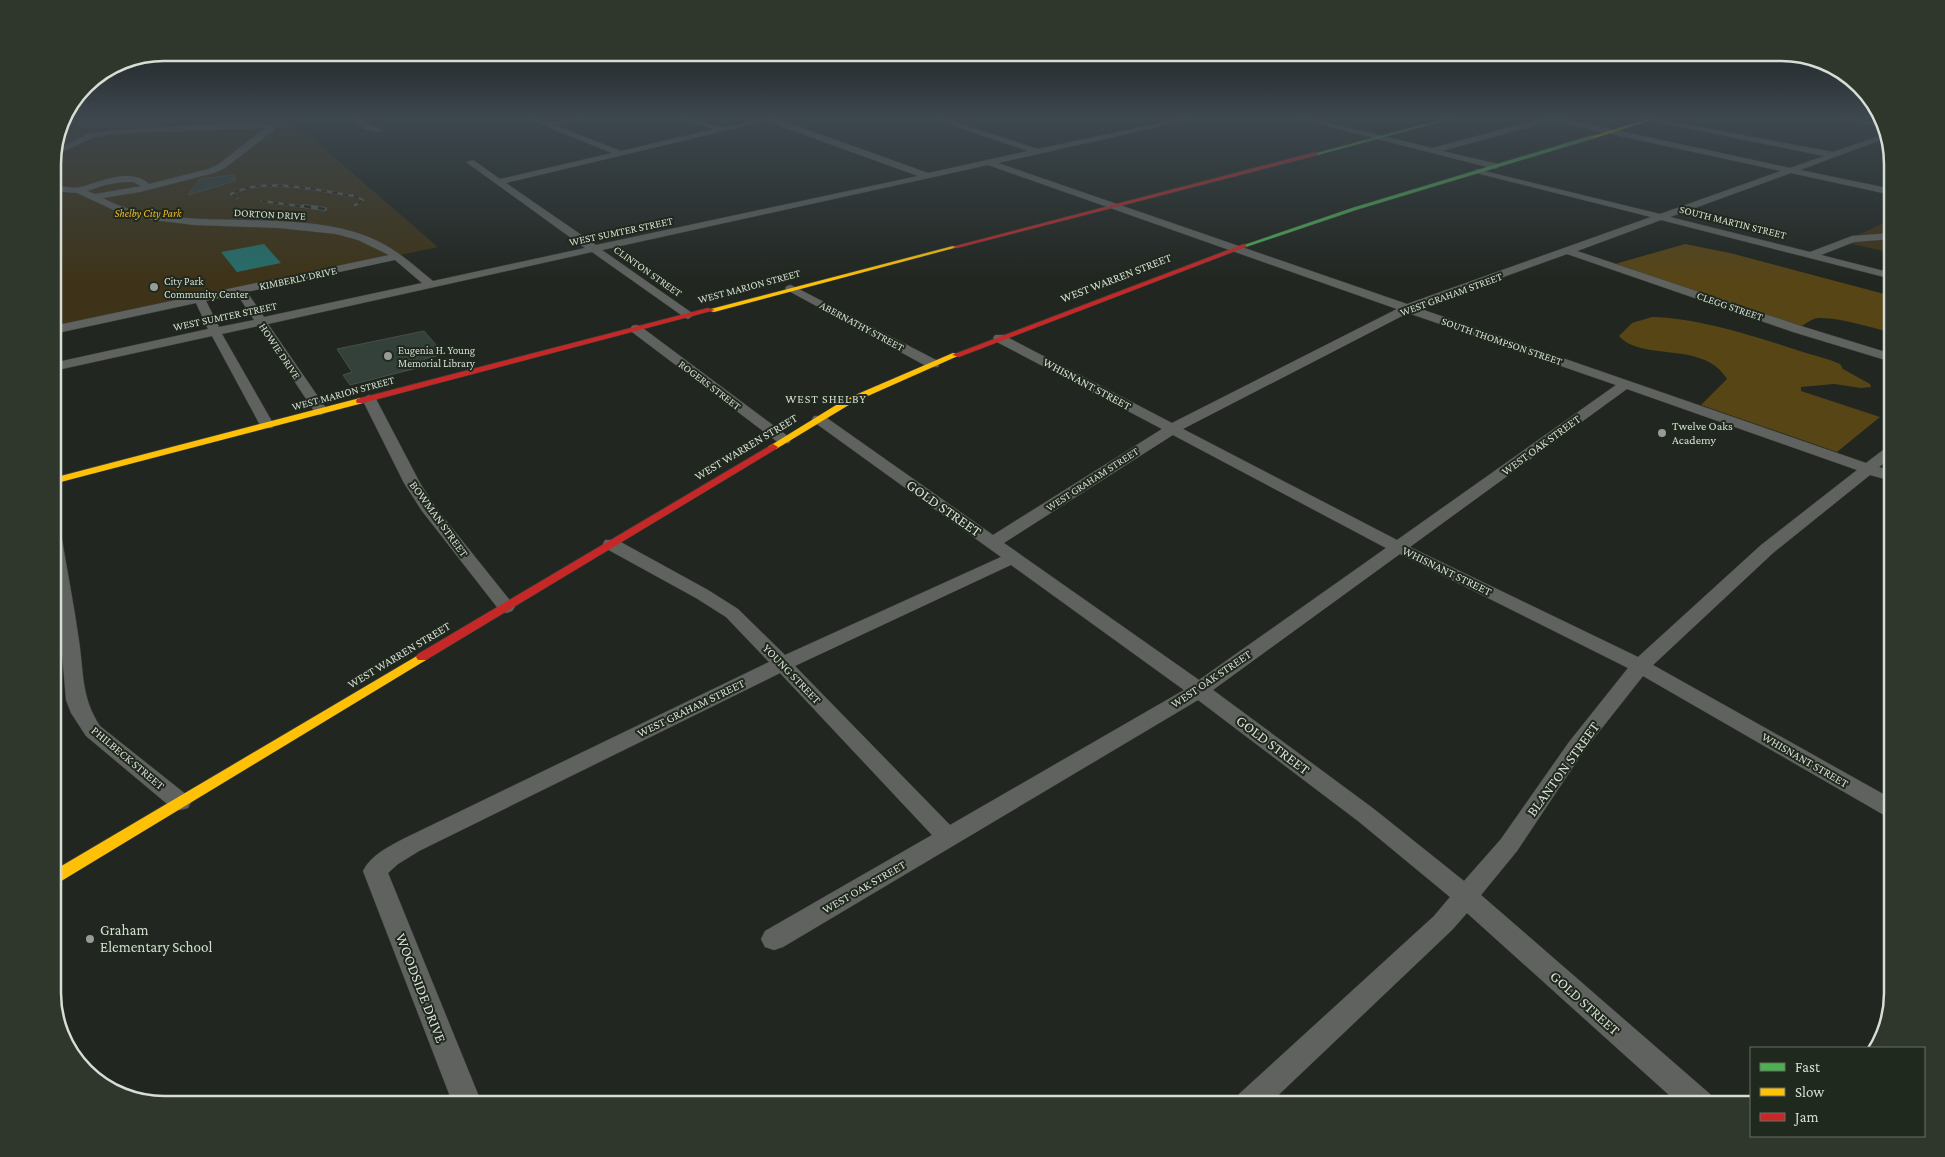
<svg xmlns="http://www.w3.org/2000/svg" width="1945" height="1157" font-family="'Crimson Pro',serif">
<rect width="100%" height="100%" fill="#212620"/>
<!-- green -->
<path fill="#3e3318" d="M63 118H285L313 139 438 247 53 330V158Z
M1892 219V253L1843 242Z"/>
<!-- forest -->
<path fill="#574516" d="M1685 244 1730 253 1892 296V333C1878 329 1827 314 1814 319 1808 321 1803 326 1797 329L1615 264Z
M1652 317C1708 318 1775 344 1830 360L1840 364 1843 369 1870 384 1871 387 1861 388 1834 384 1801 387V391L1880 417 1837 452 1701 405 1727 379C1704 340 1641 362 1619 336L1632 323Z"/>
<!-- water -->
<path fill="#276e6a" d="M264 244 281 263 237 272 221 252Z"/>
<!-- building -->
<path fill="#33413a" stroke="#494e49" d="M234 175 235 181 188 195 200 179Z
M424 331 444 354 424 359 429 365 350 385 343 375 352 372 337 349Z"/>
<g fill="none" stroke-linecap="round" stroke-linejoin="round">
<!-- street casing -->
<g stroke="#3c403b" stroke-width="1">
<path id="street" d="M352 118H361L370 125 383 130 379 132 364 129Z
M525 118C534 118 542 122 549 122 561 122 573 118 586 118L555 125 621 151 714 129 679 118C695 118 707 125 721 127 730 128 760 118 775 118L928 173 1028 151 931 118H942L1038 149 1183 118H1197L998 163 1407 304 1651 217 1476 173V169L1660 214 1781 171 1551 121 1442 151 1498 164V168L1495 169 1295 118H1308L1432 148 1544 118H1559L1790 168 1824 156 1636 118H1652L1833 152 1885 134 1886 138 1800 170 1892 189V195L1791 173 1670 217 1810 252 1852 236 1892 233V239L1854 242 1821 255 1892 273V279L1661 220 1577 251 1801 326 1892 354V362L1793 332 1567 254 1418 308 1866 463 1887 447 1892 446V457L1879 467 1892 472V481L1870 475 1773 553 1653 665 1892 799V817L1884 815 1643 676 1583 752 1517 851 1481 895 1710 1094 1714 1104H1679L1467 913 1452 930 1269 1104H1235L1239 1094 1434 916 1450 897 1358 821 1198 700 783 947 774 950 765 947 761 939 765 931 932 835 780 673 419 851 398 864 388 873 482 1104H453L363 871C371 855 388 847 403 839L769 662 726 617 696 598 605 548 603 544 605 540H617L708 590 738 609 785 655 1001 557 814 422 812 419 814 416H824L993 535 1162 429 995 341 993 338 995 335H1003L1172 423 1397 309 988 165 602 250 692 313 694 315 688 319 684 317 592 252 268 324 328 411 321 415 316 414 258 326 222 334 274 425 272 428H262L260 425 212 336 53 371V363L208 329 196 303 53 334V326L389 255 358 240 336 234 279 228 194 225 153 220 118 212 77 193 53 191V185C61 186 73 189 81 187 100 182 131 167 149 184L208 169 219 164 265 128 111 134 92 138 54 156V151L87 134 111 130 251 123 274 126V130L225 168 214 173 140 192 103 198C122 209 144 213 165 216 227 224 309 214 366 236 393 246 411 263 433 281L585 248 466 162 473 160 500 179 612 153ZM766 121 918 176 596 245 506 183ZM124 182H133L141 186 95 194 87 191 105 185ZM395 260 422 283 264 317 247 292ZM237 294 254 320 219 327 206 301ZM1408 313 1616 385 1397 540 1183 429ZM1627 389 1857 470 1761 545 1638 657 1410 547ZM1173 435 1386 548 1199 680 1004 543ZM1400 554 1628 668 1569 742 1501 839 1464 881 1374 809 1213 690ZM1011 565 1184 690 950 825 795 666Z
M791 285 938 361 939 364 938 367H928L787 290 785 288 787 286Z
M636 325 640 326 789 437 791 440 789 443H779L632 332 630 329 632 326Z
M369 395 376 399 420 483 436 508 512 603 515 607 512 611 506 613 500 611 422 511 404 483 362 399Z
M53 529 59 530 61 534C67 570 74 605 79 641 84 674 81 697 100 726L188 796 191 802 188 808 180 810 172 808 86 736 71 713 66 700 61 641 53 588Z"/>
</g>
<!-- fast casing -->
<g stroke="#3c403b" stroke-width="1">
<path id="fast" d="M1447 118H1455L1318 155 1313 154Z
M1837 118H1847L1882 124 1883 127Z
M1593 135 1595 138 1356 210 1246 247 1241 246 1352 208Z"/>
</g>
<!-- slow casing -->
<g stroke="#3c403b" stroke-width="1">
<path id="slow" d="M1651 118H1658L1595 138 1590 137Z
M953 246 958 247 714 312 707 310Z
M953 353 960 355 852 403 776 449H770L768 447 846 399Z
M360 398 363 399V403L53 484V478Z
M422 653 426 654 428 657 426 660 58 883 53 885V871Z"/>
</g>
<!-- jam casing -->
<g stroke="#3c403b" stroke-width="1">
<path id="jam" d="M1316 152 1318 155 957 248 952 247Z
M1244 244 1247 246 1246 247 959 357 952 355Z
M708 308 715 310 363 403H357L356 401 357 399Z
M773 444 778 447 776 449 426 660H418L416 657 418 654Z"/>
</g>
<!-- street -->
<use href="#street" fill="#5f625e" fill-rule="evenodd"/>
<!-- fast -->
<use href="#fast" fill="#4caf50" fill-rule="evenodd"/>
<!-- slow -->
<use href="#slow" fill="#ffc107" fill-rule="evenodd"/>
<!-- jam -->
<use href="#jam" fill="#c62828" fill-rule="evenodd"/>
<!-- rail-far1 casing -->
<g stroke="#5b5e59" stroke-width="2.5">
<path id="rail-far1" d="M237 198 231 194C265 176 318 191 355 196L363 200 355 205
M262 201 313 208"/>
</g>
<!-- rail casing -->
<g stroke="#5b5e59" stroke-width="4">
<path id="rail" d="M304 206 325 209"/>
</g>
<!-- rail-far1 -->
<use href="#rail-far1" stroke="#20291d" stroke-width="2" stroke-dasharray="5.5" stroke-linecap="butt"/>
<!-- rail -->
<use href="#rail" stroke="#20291d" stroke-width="2.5" stroke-dasharray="7" stroke-linecap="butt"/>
</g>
<!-- sky -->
<linearGradient id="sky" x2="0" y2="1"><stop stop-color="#121512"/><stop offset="0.42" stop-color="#3d474e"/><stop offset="1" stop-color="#3d474e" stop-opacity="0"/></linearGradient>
<rect width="1945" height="280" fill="url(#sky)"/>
<!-- markers -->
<g fill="#979d96" stroke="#20291d" stroke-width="2">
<circle cx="154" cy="287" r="5"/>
<circle cx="388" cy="356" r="5"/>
<circle cx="1662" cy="433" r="5"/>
<circle cx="90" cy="939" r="5"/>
</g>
<g text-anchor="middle" stroke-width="4" stroke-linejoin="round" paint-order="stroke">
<!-- far-park labels -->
<g font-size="11" font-style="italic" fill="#ecb72c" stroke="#20291d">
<text x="148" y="217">Shelby City Park</text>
</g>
<!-- far-street labels -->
<g font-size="11" fill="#d7ddd5" stroke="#20291d">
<text transform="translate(270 214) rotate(3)" y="4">DORTON DRIVE</text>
<text transform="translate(1733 222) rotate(14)" y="4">SOUTH MARTIN STREET</text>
<text transform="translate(621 231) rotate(-12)" y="4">WEST SUMTER STREET</text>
<text transform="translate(648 271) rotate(35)" y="4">CLINTON STREET</text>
<text transform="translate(298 278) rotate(-12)" y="4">KIMBERLY DRIVE</text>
<text transform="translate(749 286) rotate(-15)" y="4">WEST MARION STREET</text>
<text transform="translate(1451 294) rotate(-20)" y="4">WEST GRAHAM STREET</text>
<text transform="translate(1730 306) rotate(19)" y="4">CLEGG STREET</text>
<text transform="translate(225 316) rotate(-12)" y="4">WEST SUMTER STREET</text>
<text transform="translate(862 326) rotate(28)" y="4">ABERNATHY STREET</text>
<text transform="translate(1502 341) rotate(19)" y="4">SOUTH THOMPSON STREET</text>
<text transform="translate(280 351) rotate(56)" y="4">HOWIE DRIVE</text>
<text transform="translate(710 385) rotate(37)" y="4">ROGERS STREET</text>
<text transform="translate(343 393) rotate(-15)" y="4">WEST MARION STREET</text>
<text transform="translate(1092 479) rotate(-33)" y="4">WEST GRAHAM STREET</text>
</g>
<!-- far-poi labels -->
<g font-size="11" fill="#d7ddd5" stroke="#20291d" text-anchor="start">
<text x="164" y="285">City Park<tspan x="164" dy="13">Community Center</tspan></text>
<text x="398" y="354">Eugenia H. Young<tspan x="398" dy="13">Memorial Library</tspan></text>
</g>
<!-- street labels -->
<g font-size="12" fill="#d7ddd5" stroke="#20291d">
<text transform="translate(1116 278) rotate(-21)" y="4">WEST WARREN STREET</text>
<text transform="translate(1087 384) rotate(28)" y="4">WHISNANT STREET</text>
<text transform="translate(1541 445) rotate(-36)" y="4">WEST OAK STREET</text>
<text transform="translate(746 447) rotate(-31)" y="4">WEST WARREN STREET</text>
<text transform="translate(439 519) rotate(54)" y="4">BOWMAN STREET</text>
<text transform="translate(1447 571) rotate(26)" y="4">WHISNANT STREET</text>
<text transform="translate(399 655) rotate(-31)" y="4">WEST WARREN STREET</text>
<text transform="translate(792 674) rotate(46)" y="4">YOUNG STREET</text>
<text transform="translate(1211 679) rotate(-34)" y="4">WEST OAK STREET</text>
<text transform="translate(691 708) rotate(-26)" y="4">WEST GRAHAM STREET</text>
<text transform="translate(128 758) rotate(40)" y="4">PHILBECK STREET</text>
<text transform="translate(1805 760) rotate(30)" y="4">WHISNANT STREET</text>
<text transform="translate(864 887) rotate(-30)" y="4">WEST OAK STREET</text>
</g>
<!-- far-quarter labels -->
<g font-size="12" letter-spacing="1" fill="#d7ddd5" stroke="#20291d">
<text x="826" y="403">WEST SHELBY</text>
</g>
<!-- poi labels -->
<g font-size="12" fill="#d7ddd5" stroke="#20291d" text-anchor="start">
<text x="1672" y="430">Twelve Oaks<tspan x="1672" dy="14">Academy</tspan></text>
</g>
<!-- near-street labels -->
<g font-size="15" fill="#d7ddd5" stroke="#20291d">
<text transform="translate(944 508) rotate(35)" y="5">GOLD STREET</text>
<text transform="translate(1273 745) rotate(37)" y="5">GOLD STREET</text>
<text transform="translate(1563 769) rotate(-54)" y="5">BLANTON STREET</text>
<text transform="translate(421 988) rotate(69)" y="5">WOODSIDE DRIVE</text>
<text transform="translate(1585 1003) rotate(42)" y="5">GOLD STREET</text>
</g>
<!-- near-poi labels -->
<g font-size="15" fill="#d7ddd5" stroke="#20291d" text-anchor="start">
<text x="100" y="935">Graham<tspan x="100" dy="17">Elementary School</tspan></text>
</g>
</g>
<!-- crop -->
<path d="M0 0H1945V1157H0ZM164 61H1781A103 103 0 0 1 1884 164V993A103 103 0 0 1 1781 1096H164A103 103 0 0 1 61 993V164A103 103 0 0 1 164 61Z" fill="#2f372c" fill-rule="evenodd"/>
<path fill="none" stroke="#d7ddd5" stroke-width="2.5" d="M164 61H1781A103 103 0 0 1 1884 164V993A103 103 0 0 1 1781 1096H164A103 103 0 0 1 61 993V164A103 103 0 0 1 164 61Z"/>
<!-- legend -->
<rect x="1750" y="1047" width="175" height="90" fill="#20291d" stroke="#697167"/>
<rect x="1760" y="1063" width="25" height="8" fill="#4caf50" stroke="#697167"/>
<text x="1795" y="1072" font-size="15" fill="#d7ddd5">Fast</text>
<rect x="1760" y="1088" width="25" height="8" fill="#ffc107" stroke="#697167"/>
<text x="1795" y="1097" font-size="15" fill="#d7ddd5">Slow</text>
<rect x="1760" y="1113" width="25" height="8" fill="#c62828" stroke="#697167"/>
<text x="1795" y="1122" font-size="15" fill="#d7ddd5">Jam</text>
</svg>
